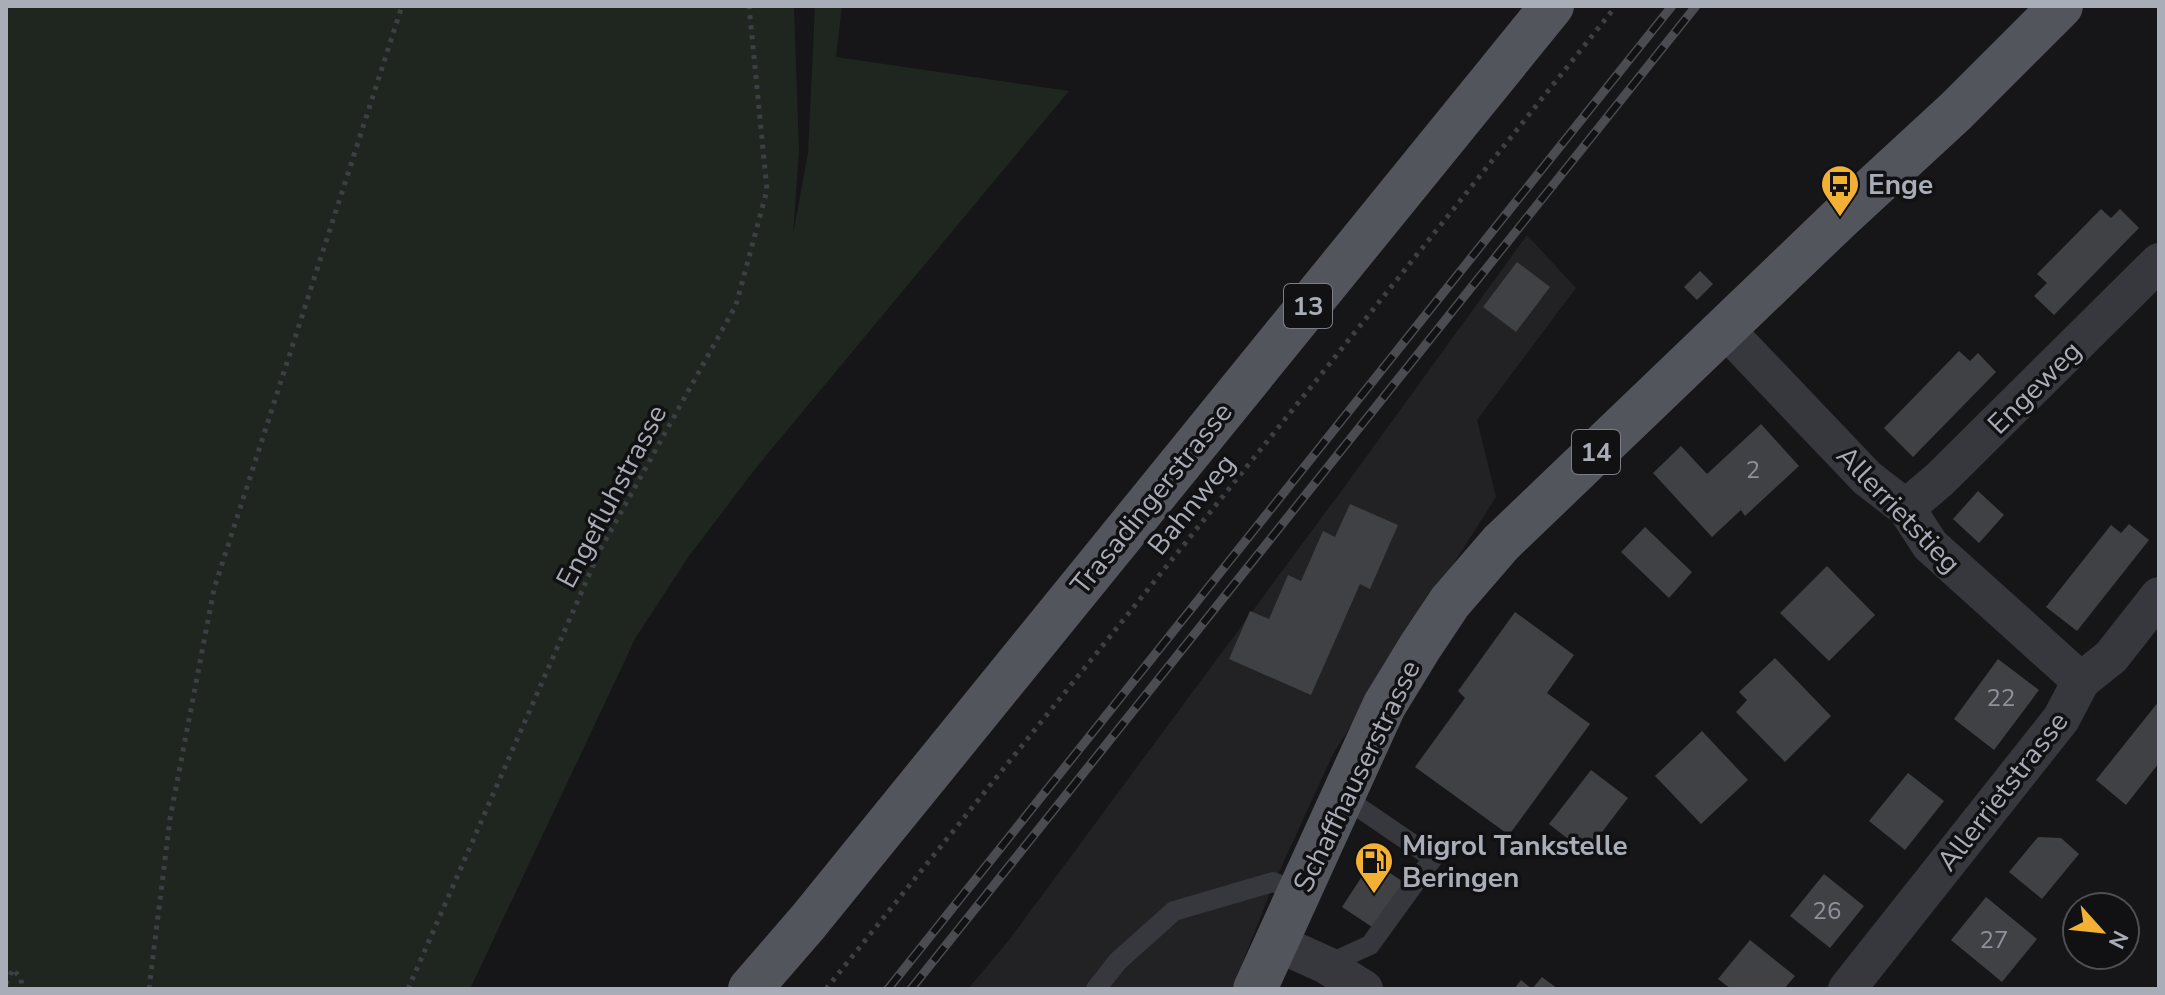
<svg xmlns="http://www.w3.org/2000/svg" width="2165" height="995" font-family="'Nunito Sans',sans-serif">
<rect width="100%" height="100%" fill="#161618"/>
<!-- built -->
<path fill="#222225" d="M1527 235 1576 288 1477 420 1496 497 1333 754 1274 883 1232 989H968L1009 940 1345 486Z"/>
<!-- green -->
<path fill="#1e261f" d="M6 6H794L799 151 793 235 808 153 815 6H842L836 57 1069 91 759 464 689 556 636 637 470 989H6Z"/>
<!-- building -->
<path fill="#404145" d="M2101 209 2111 218 2120 209 2139 228 2054 315 2034 296 2047 283 2037 274Z
M1517 262 1550 287 1516 332 1483 307Z
M1700 271 1713 284 1697 300 1684 287Z
M1959 351 1970 361 1978 353 1996 372 1913 457 1884 428Z
M1761 424 1799 466 1745 516 1741 510 1712 537 1653 473 1681 446 1707 474Z
M1978 491 2004 515 1979 543 1953 519Z
M1350 504 1398 525 1370 589 1360 584 1311 695 1229 659 1250 611 1269 619 1288 575 1301 581 1323 531 1335 537Z
M2129 524 2149 540 2077 631 2046 607 2111 525 2121 533Z
M1645 527 1692 572 1669 598 1621 552Z
M1827 566 1875 615 1829 661 1780 613Z
M1515 612 1574 655 1547 693 1590 724 1509 835 1415 767 1465 698 1458 691Z
M1775 658 1831 716 1785 762 1736 712 1747 700 1739 692Z
M1998 659 2039 690 1994 750 1954 719Z
M2159 701V763L2126 805 2096 780Z
M1702 731 1748 780 1701 824 1655 776Z
M1591 770 1628 798 1586 853 1549 824Z
M1908 773 1944 801 1905 850 1869 821Z
M2038 837 2061 838 2079 854 2042 899 2009 872Z
M1372 861 1405 883 1375 929 1342 907Z
M1824 874 1864 906 1830 948 1790 916Z
M1986 897 2037 939 2002 982 1951 940Z
M1750 940 1795 976 1784 989H1731L1718 979Z
M1542 977 1558 989H1514L1521 980 1532 989Z"/>
<g fill="none" stroke-linecap="round" stroke-linejoin="round">
<!-- path -->
<path stroke="#3d3f44" stroke-width="5" stroke-dasharray="4 6" stroke-linecap="butt" d="M6 984 13 969 21 979 22 989
M149 989 170 819 214 589 402 6
M408 989 599 552 736 305 767 190 749 6
M826 989 1323 372 1616 6"/>
<!-- lane -->
<path stroke="#37383d" stroke-width="20" d="M1326 965 1370 945 1433 858 1342 796
M1096 989 1118 961 1174 911 1273 882 1298 892"/>
<!-- street -->
<path stroke="#37383d" stroke-width="38" d="M1725 329 1867 478 1906 508 1930 545 2081 681
M1906 508 1940 479 2159 262
M1275 942 1326 965 1364 989
M1847 989 2061 719 2081 681 2111 657 2159 596"/>
<!-- primary -->
<path stroke="#53555c" stroke-width="44" d="M750 989 808 922 1552 6
M1255 989 1384 706 1420 647 1450 602 1501 543 1840 218 1956 111 2061 6"/>
<!-- rail casing -->
<g stroke="#4a4c52" stroke-width="9">
<path id="rail" d="M888 989 1672 6
M911 989 1696 6"/>
</g>
<!-- rail -->
<use href="#rail" stroke="#111113" stroke-width="6" stroke-dasharray="18" stroke-linecap="butt"/>
</g>
<!-- icons -->
<defs>
<g id="bus-pin" transform="scale(2)"><path d="M0 17L-7.5 6A9.5 9.5 0 1 1 7.5 6Z" fill="#f2b134" stroke="#111113"/><path d="M-5-6H5V4H4V6H2V4H-2V6H-4V4H-5ZM-3.5-4V0h7V-4ZM-3.5 1.2v1.5H-2V1.2ZM2 1.2v1.5H3.5V1.2Z" fill="#111"/></g>
<g id="fuel-pin" transform="scale(2)"><path d="M0 17L-7.5 6A9.5 9.5 0 1 1 7.5 6Z" fill="#f2b134" stroke="#111113"/><path d="M-5.5-6h7V0h2V4h1.3V-2.5L3-4.5l.8-.8L6-3V5H2.5V1h-1V6h-7ZM-4.2-4.7v3.2H.2V-4.7Z" fill="#111"/></g>
</defs>
<g fill-rule="evenodd">
<use href="#bus-pin" x="1840" y="184"/>
<use href="#fuel-pin" x="1374" y="861"/>
</g>
<g text-anchor="middle" stroke-width="7" stroke-linejoin="round" paint-order="stroke">
<!-- number labels -->
<g font-size="24" fill="#8e929b">
<text x="1753" y="478">2</text>
<text x="2001" y="706">22</text>
<text x="1827" y="919">26</text>
<text x="1994" y="948">27</text>
</g>
<!-- shield labels -->
<g fill="#111113" stroke="#7b7e86" stroke-width="2">
<rect x="1284" y="284" width="48" height="44" rx="6"/>
<rect x="1572" y="430" width="48" height="44" rx="6"/>
</g>
<g font-size="26" font-weight="bold" fill="#a8adb8">
<text x="1308" y="315">13</text>
<text x="1596" y="461">14</text>
</g>
<!-- poi labels -->
<g font-size="28" font-weight="bold" fill="#a8adb8" stroke="#111113" text-anchor="start">
<text x="1868" y="194">Enge</text>
<text x="1402" y="855">Migrol Tankstelle<tspan x="1402" dy="32">Beringen</tspan></text>
</g>
<!-- street labels -->
<g font-size="28" fill="#a8adb8" stroke="#111113">
<text transform="translate(2034 387) rotate(-45)" y="10">Engeweg</text>
<text transform="translate(611 496) rotate(-62)" y="10">Engefluhstrasse</text>
<text transform="translate(1151 498) rotate(-51)" y="10">Trasadingerstrasse</text>
<text transform="translate(1191 504) rotate(-51)" y="10">Bahnweg</text>
<text transform="translate(1899 509) rotate(46)" y="10">Allerrietstieg</text>
<text transform="translate(1356 776) rotate(-64)" y="10">Schaffhauserstrasse</text>
<text transform="translate(2002 791) rotate(-52)" y="10">Allerrietstrasse</text>
</g>
</g>
<!-- border -->
<rect width="2165" height="995" fill="none" stroke="#a8adb8" stroke-width="16"/>
<!-- north arrow -->
<g transform="translate(2101 931) rotate(117)"><circle r="38" fill="#111113" stroke="#4d4f55" stroke-width="2"/>
<path d="M0-6L14 30L0 20L-14 30Z" fill="#f2b134"/>
<text y="-12" font-size="22" font-weight="bold" text-anchor="middle" fill="#a8adb8">N</text>
</g>
</svg>
